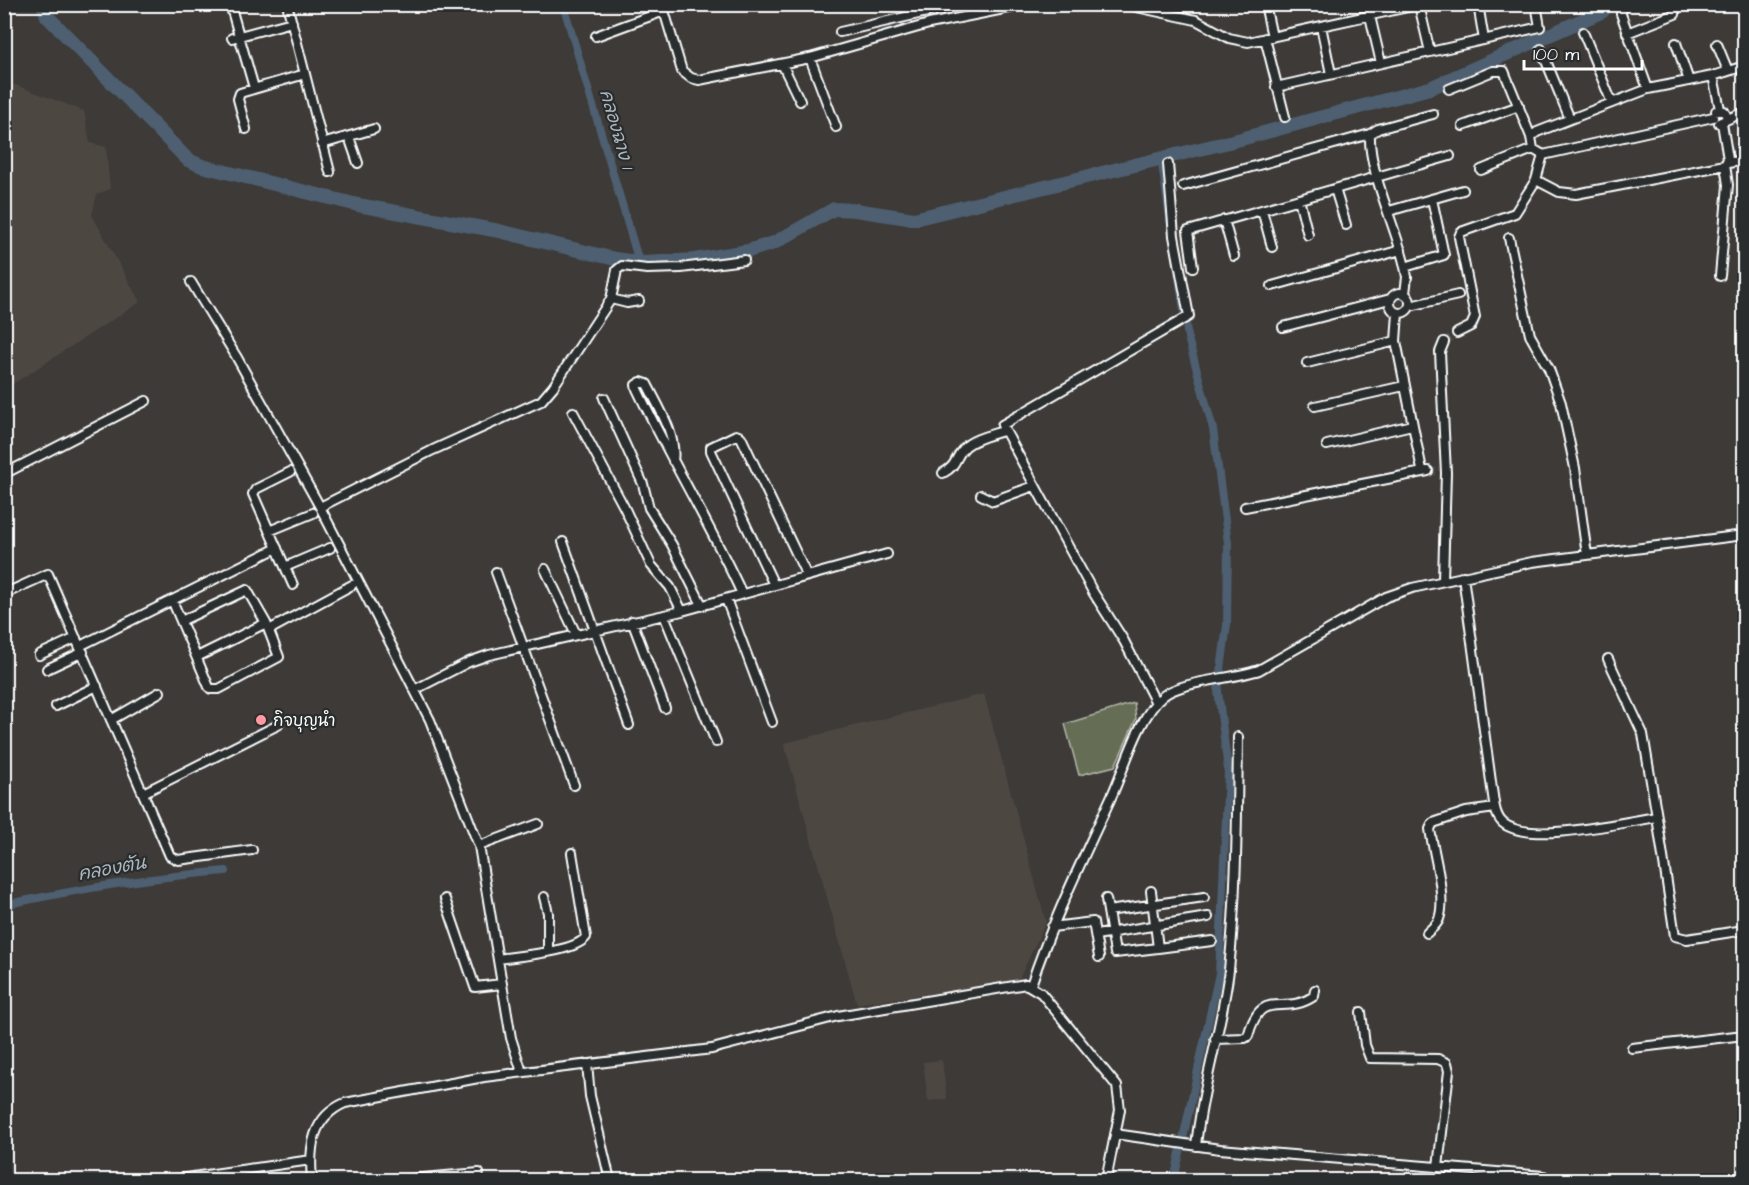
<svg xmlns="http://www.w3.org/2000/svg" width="1749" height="1185" font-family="'Architects Daughter','Playpen Sans Thai',sans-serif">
<rect width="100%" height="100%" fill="#3d3a38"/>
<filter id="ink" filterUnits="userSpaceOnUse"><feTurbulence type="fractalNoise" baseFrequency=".0167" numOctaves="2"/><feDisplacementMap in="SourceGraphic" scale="12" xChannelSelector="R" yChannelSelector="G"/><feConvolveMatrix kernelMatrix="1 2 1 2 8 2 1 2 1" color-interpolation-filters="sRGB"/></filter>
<g filter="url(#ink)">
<!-- built -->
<path fill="#4e4743" d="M5 81 84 111 90 143 106 147 110 189 97 194 92 215 140 302 5 389Z
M984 694 1046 922 1018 981 857 1004 784 743Z
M942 1060 947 1099 928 1101 923 1062Z
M1059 1174V1180H921Z"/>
<!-- green -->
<path fill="#656e54" stroke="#b2b6aa" stroke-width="1.5" d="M1134 703 1136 719 1115 766 1079 775 1065 724Z"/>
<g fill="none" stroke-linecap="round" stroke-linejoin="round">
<!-- canal -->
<path stroke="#4d5f6f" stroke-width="8" d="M563 4 639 262
M1161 158 1188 338 1213 429 1228 543 1227 625 1218 691 1228 770 1219 973 1174 1180
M4 905C78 889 150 877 226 871"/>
<!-- river -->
<path stroke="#4d5f6f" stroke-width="14" d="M43 4 47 16 188 160 202 166 358 205 499 231 615 259 644 263 694 260 748 251 774 243 834 209 855 210 914 219 1241 139 1430 88 1603 11 1606 4"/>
<!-- street-tunnel -->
<path stroke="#504e4c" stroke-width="8" stroke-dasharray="8 4" stroke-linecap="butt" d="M1444 342 1457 333
M1428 471 1441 472"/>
<!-- street casing -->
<g stroke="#fff" stroke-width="12">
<path id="street" d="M230 4 254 88
M287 4 330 172
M662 4 682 71 691 78 699 80 810 58 929 24 1029 4
M898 4V5
M1123 4 1196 20 1229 38 1248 42 1422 4
M1265 4 1272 37
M1478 4 1484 40
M1622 4 1621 14 1648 89 1713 76 1720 109
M1419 5 1430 52
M1370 16 1381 63
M1321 26 1331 74
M840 32 949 7
M1583 32 1612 103
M1627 33 1675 14
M596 36 664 11
M232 38 292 22
M1265 38 1285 117
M1676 43 1689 81
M1717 44 1728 71
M1541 49 1570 119
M810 58 836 127
M782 64 800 101
M1713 76 1744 66
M1276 87 1540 27 1536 4
M1449 89 1493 71H1504L1531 137
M1648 89 1537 132 1531 137 1533 149 1543 155 1713 117
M1716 111H1724L1727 117
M1719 123 1744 112
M1463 126 1519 106
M246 129 238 99 240 93 305 74
M349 137 358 163
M322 144 374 129
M1728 163 1744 160
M1481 170 1533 149
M1536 180 1559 192 1576 194 1725 165 1728 159 1722 123
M1183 186 1370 134
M1335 189 1346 225
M1299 199 1308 235
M1262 210 1272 247
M1389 211 1463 190
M1224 220 1234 256
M1509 238 1530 335 1549 369 1561 403 1575 468 1587 555
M1193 267 1188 231 1450 156
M1405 267 1444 255 1432 199
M1720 276 1728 185 1725 165
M191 282 236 356 320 507 430 720 479 846 511 1038 522 1072
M1272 286 1401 250
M1390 303a10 10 0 1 1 20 0a10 10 0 1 1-20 0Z
M1405 293 1407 277 1405 267C1397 229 1368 171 1370 134L1378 129 1433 114
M611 299 617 270 622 266 647 269 681 268 744 260
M1410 306 1458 295
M1398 313 1396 341 1422 470
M1283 327 1390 299
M1457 333 1471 326 1475 317 1459 237 1461 232 1515 213 1536 180 1543 155
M1307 363 1396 341
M604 398 643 484 649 508 672 545 702 605
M1315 406 1404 386
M573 412 624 507 651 565 670 587 682 611
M1327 445 1412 425
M673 461C677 435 658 406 647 384L641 382 636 385 637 389C670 459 710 524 742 594
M290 472 256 489 253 494 293 585
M943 473C958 465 954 458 964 448 972 439 991 435 1003 431
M4 474 146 401
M981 495 993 501 1034 486
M320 507 433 450 541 401 553 387 611 299 627 303 639 301
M1245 507 1428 471
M269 531 313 513
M563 542 629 725
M285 567 330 548
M545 569 576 634
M496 572 574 785
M1463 576 1492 789C1494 800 1494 815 1503 823 1529 845 1622 822 1657 817L1675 936 1687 939 1744 930
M1443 580 1446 473 1440 352 1444 342
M774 585 711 451V447L736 435 741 437 807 576
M4 594 48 574 170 856 178 860 252 850
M726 599 772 722
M172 600 209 687 211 689H219L279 657 266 623 247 590 181 621
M664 615 716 742
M632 621 665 708
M269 630 352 585
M80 646 277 548
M39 655 76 638
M197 657 266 623
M1608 659 1643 734 1657 817
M47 669 83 652
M416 689 469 662 489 655 682 611 887 554
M1156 703 1124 641 1093 592 1002 425 1189 316 1174 236 1168 164
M56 706 97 686
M111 720 160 692
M143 793 278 725
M479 846 538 824
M544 897 548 913V951
M445 899 475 987 502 984
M1106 899 1115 953 1158 948 1151 891
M1108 911 1204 897
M1052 927 1093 922 1099 957
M1427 933C1431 929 1437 925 1439 919 1447 897 1433 852 1430 829L1433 823 1466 812 1495 808
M1096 935 1208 917
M1158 948 1212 941
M498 959C518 956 575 952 586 937L572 853
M1031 985C1053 919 1084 857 1113 793 1125 766 1140 714 1163 696 1181 681 1233 679 1259 670L1386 597 1412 588 1532 562 1744 535
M1361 1012 1365 1045 1370 1058 1438 1059 1447 1063 1449 1071 1438 1167
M1215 1039 1245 1038 1248 1036C1262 985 1282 1018 1314 996L1315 990
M1632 1048 1744 1035
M587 1064 590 1096 610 1180
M1115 1134 1220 1149 1544 1176
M1196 1146C1202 1086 1222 1028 1229 970 1237 893 1237 814 1238 737
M172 1180 311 1160
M312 1180C309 1148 312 1117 345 1103L484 1077 712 1049 838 1016 1026 984 1041 993 1117 1086 1120 1110 1106 1180
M401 1180 479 1173"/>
</g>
<!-- street -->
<use href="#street" stroke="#2a2d2e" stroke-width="8"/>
</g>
</g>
<!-- markers -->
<circle fill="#ff9aa2" stroke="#2a2d2e" stroke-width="2" cx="261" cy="720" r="6"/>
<g text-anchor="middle" stroke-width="4.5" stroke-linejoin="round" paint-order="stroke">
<!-- poi labels -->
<g font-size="16" fill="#fff" stroke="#2a2d2e" text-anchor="start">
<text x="273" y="726">กิจบุญนำ</text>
</g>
<!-- water labels -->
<g font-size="18" font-style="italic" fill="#afb7be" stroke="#2a2d2e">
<text transform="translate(617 129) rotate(74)" y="6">คลองฉาง 1</text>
<text transform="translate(112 868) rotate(-10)" y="6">คลองตัน</text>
</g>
</g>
<!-- margin -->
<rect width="1749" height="1185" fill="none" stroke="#2a2d2e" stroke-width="24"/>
<rect x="12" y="12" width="1725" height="1161" fill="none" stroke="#fff" stroke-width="2" filter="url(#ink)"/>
<!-- scale -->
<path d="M1524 60v9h118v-9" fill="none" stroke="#ffffff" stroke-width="3"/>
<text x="1533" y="60" font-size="18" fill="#ffffff" stroke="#2a2d2e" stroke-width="4.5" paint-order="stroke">100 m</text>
</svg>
